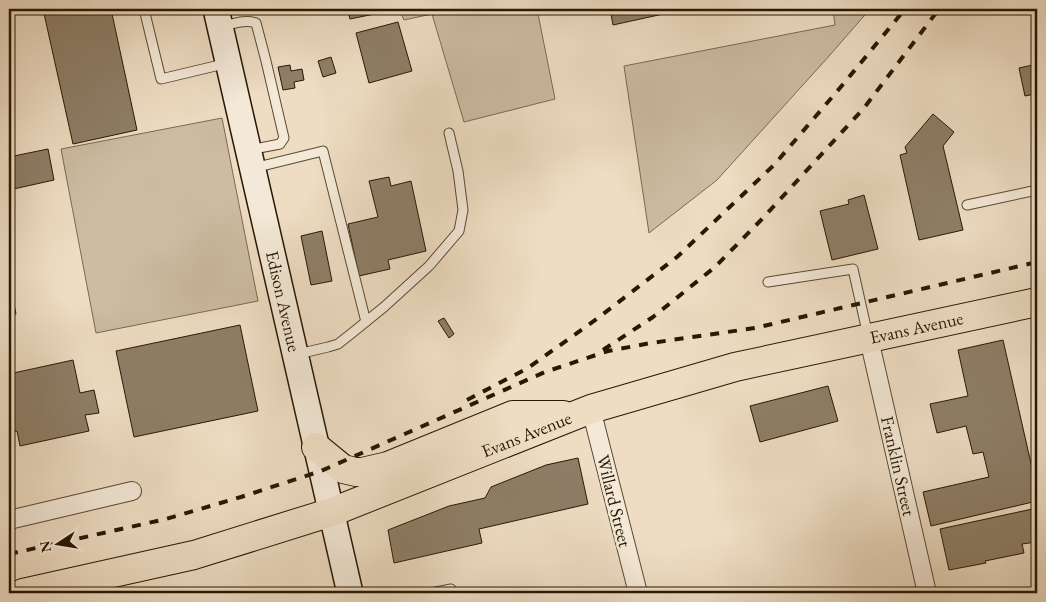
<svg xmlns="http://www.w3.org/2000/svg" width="1046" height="602" font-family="'EB Garamond',serif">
<rect width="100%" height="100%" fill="#eeddc3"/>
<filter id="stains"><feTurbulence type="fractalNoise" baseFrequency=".004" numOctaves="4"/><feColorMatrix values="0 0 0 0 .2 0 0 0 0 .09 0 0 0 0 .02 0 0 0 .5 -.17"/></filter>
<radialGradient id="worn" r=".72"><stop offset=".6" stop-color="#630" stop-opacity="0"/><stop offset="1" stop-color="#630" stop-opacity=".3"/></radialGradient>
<!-- green -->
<path fill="#ccbca2" stroke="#7a6a52" d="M399 9H537L555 99 464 122 432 14 404 20Z
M833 9H870L830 55 717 180 649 233 624 66 835 25Z
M222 118 258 301 96 333 61 149Z"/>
<!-- building -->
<path fill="#8e7e67" stroke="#271803" d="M43 9H111L137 130 73 144Z
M347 9H399L350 19Z
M610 9H686L613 25Z
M398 22 412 71 369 83 356 33Z
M331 57 336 73 323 77 318 61Z
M1037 64V76L1031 78 1035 94 1025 96 1019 68Z
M290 65 291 71 302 69 304 80 294 82 295 88 283 90 278 67Z
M933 114 954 132 943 146 963 230 919 240 900 155 907 153 905 147Z
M48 149 54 180 9 190V157Z
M389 177 391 186 411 181 426 251 388 260 390 269 359 276 348 224 378 217 369 181Z
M864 195 878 249 832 260 820 211 849 204 848 200Z
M322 231 332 281 311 285 301 236Z
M12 294 16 314 9 315V295Z
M444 318 454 334 449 338 438 321Z
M240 325 258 411 134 437 116 351Z
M1003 340 1037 490V501L931 526 923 492 989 477 983 452 973 454 966 426 937 433 930 404 968 396 958 350Z
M73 360 80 393 94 390 99 413 85 415 89 431 20 446 17 431 9 433V374Z
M828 386 838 421 760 442 750 406Z
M578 458 588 504 479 529 482 543 394 563 388 530 449 506 485 498 491 487 546 465Z
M1037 508V534L1034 535 1036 542 1022 544 1024 553 985 561 986 563 949 570 940 529Z
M492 588 493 593H468Z"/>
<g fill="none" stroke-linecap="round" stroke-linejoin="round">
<!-- lane casing -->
<g stroke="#594933" stroke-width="11">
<path id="lane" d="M144 9 161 79 228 63
M223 26C233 24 245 19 256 23L266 61 284 138 280 144 249 150
M254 168 323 151 366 322
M967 205 1037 190
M768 282 853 269 868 336
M298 354 328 347 338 344 352 333 384 307 429 266 459 231 463 210 458 171 449 133
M431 593 451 589"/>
</g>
<!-- street casing -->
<g stroke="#594933" stroke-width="20">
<path id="street" d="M869 339 927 593
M591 409 638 593
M9 520 132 491"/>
</g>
<!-- secondary casing -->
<g stroke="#271803" stroke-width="28">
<g id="secondary">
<path id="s1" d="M216 9 350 593"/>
</g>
</g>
<!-- primary casing -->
<g stroke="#271803" stroke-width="30">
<g id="primary">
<path d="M316 447 343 469 356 472H362L388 466 513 415H563"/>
<path id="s2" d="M23 593 194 555 332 512 591 409 735 367 1037 302"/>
</g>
</g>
<!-- lane -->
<use href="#lane" stroke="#f4e9d8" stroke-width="9"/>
<!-- street -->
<use href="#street" stroke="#f4e9d8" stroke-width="18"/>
<!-- secondary -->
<use href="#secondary" stroke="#f4e9d8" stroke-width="25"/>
<!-- primary -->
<use href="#primary" stroke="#eeddc3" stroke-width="28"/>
<!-- rail -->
<path stroke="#271803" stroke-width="4" stroke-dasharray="9 9" stroke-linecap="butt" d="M603 350 653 317 715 267 762 219 864 108 939 9
M467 400 528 368 598 318 677 257 774 165 845 82 905 9
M9 554 166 519 241 497 321 471 545 372 608 351 651 343 755 328 1037 262"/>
</g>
<g text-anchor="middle" stroke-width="5" stroke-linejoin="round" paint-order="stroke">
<!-- street labels -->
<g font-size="18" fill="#271803" stroke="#f4e9d8">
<text dy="6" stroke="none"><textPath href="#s1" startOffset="300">Edison Avenue</textPath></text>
<text dy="6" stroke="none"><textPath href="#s2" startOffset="934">Evans Avenue</textPath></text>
<text dy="6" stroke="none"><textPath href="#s2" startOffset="529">Evans Avenue</textPath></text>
<text transform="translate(898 466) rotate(77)" y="6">Franklin Street</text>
<text transform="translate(614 501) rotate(76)" y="6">Willard Street</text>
</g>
</g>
<!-- margin -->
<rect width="1046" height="602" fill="none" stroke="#eeddc3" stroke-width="30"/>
<rect x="10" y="10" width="1026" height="582" fill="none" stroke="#271803" stroke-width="2.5"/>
<rect x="15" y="15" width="1016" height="572" fill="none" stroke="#271803"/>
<!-- north arrow -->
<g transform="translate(58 544) rotate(258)" stroke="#f4e9d8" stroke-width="4" paint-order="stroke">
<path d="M0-4L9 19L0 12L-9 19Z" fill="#271803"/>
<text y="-8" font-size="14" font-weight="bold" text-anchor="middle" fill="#271803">N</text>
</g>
<rect width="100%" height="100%" filter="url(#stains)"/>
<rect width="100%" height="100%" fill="url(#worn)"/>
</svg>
